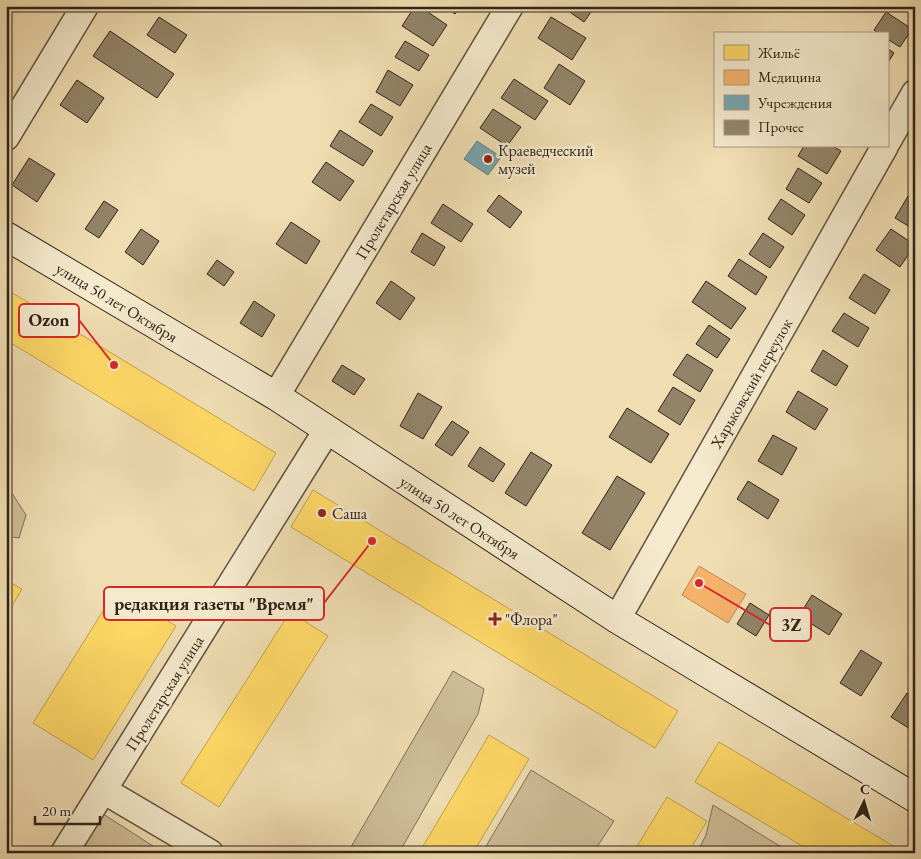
<svg xmlns="http://www.w3.org/2000/svg" width="921" height="859" font-family="'EB Garamond',serif">
<rect width="100%" height="100%" fill="#f0deb2"/>
<filter id="stains"><feTurbulence type="fractalNoise" baseFrequency=".004" numOctaves="4"/><feColorMatrix values="0 0 0 0 .2 0 0 0 0 .09 0 0 0 0 .02 0 0 0 .5 -.17"/></filter>
<radialGradient id="worn" r=".72"><stop offset=".6" stop-color="#630" stop-opacity="0"/><stop offset="1" stop-color="#630" stop-opacity=".3"/></radialGradient>
<!-- green -->
<path fill="#cfbe98" stroke="#7f7059" d="M6 484 26 515 19 538 6 536Z
M453 671 484 689 478 714 399 853H350L351 847Z
M531 770 614 821 593 853H482Z
M713 805 791 853H697L706 835Z
M100 812 153 846 151 853H76Z"/>
<!-- homes -->
<path fill="#ffd966" stroke="#c1a24f" d="M6 289 276 453 254 491 6 340Z
M313 490 678 711 655 748 291 527Z
M6 580 22 589 6 616Z
M116 590 176 626 93 760 33 723Z
M290 612 328 636 219 807 181 783Z
M489 735 529 759 473 853H419Z
M719 742 905 853H814L695 782Z
M667 797 707 821 688 853H633Z"/>
<!-- health -->
<path fill="#f6b26b" stroke="#ba8753" d="M699 566 746 594 728 623 682 595Z"/>
<!-- public -->
<path fill="#76a5af" stroke="#617e82" d="M477 141 501 157 488 175 464 159Z"/>
<!-- building -->
<path fill="#938469" stroke="#2f231a" d="M415 6H419L447 25 433 46 402 26Z
M444 6H460L455 14Z
M561 6H595L584 22Z
M901 6H915V14Z
M886 12 912 29 900 47 887 39V34H880L874 30Z
M159 17 187 35 175 53 147 35Z
M551 17 586 38 572 60 538 38Z
M110 31 174 74 157 98 93 56Z
M405 41 429 55 419 71 395 57Z
M887 48 894 53 887 64Z
M559 64 585 81 570 105 544 88Z
M388 70 413 85 400 106 376 92Z
M514 79 548 101 535 120 501 98Z
M77 80 104 98 87 123 60 105Z
M371 104 393 117 381 136 359 122Z
M493 109 521 127 507 146 480 128Z
M340 130 373 151 363 166 330 146Z
M804 146H833L841 151 827 174 798 156Z
M29 158 55 174 37 202 12 185Z
M326 162 354 181 340 201 312 182Z
M798 168 822 183 809 203 786 189Z
M499 195 522 212 510 228 487 211Z
M908 196 915 200V230L895 218Z
M781 199 805 215 792 235 768 219Z
M104 201 118 210 99 238 85 229Z
M443 204 473 224 461 242 431 223Z
M291 222 320 241 306 264 276 244Z
M141 229 159 241 143 265 125 252Z
M891 229 915 245 900 267 876 250Z
M422 233 445 247 434 266 411 252Z
M763 233 784 247 770 268 749 254Z
M739 259 767 277 756 295 728 276Z
M217 260 234 272 224 286 207 274Z
M864 274 890 290 875 314 849 298Z
M391 281 415 298 400 320 376 303Z
M706 281 746 308 731 329 692 302Z
M254 301 275 315 262 337 240 323Z
M844 313 869 328 858 347 832 331Z
M709 325 730 339 717 358 696 344Z
M823 350 848 366 836 386 811 371Z
M687 354 713 370 700 392 673 375Z
M342 365 365 379 354 395 332 381Z
M673 387 695 400 680 425 658 411Z
M798 391 828 409 815 430 786 412Z
M418 393 442 407 423 439 400 426Z
M627 408 669 434 651 463 609 437Z
M452 421 469 432 452 456 435 445Z
M773 435 797 448 782 475 758 461Z
M480 447 505 464 493 482 468 466Z
M531 452 552 465 526 506 505 493Z
M617 476 645 493 610 550 582 533Z
M748 481 779 500 768 519 737 499Z
M812 595 842 614 829 635 799 616Z
M750 603 769 615 756 636 737 624Z
M861 650 882 663 861 696 840 683Z
M907 693 915 698V732L891 717Z"/>
<g fill="none" stroke-linecap="round" stroke-linejoin="round">
<!-- minor casing -->
<g stroke="#5f5240" stroke-width="29">
<path id="minor" d="M6 137 85 6
M887 142 915 93
M276 396 510 6
M617 619 885 146
M103 790 210 853
M64 853 327 430"/>
</g>
<!-- secondary casing -->
<g stroke="#2f231a" stroke-width="30">
<path id="secondary" d="M6 236 276 396 617 619 915 798"/>
</g>
<!-- minor -->
<use href="#minor" stroke="#f5eacd" stroke-width="26"/>
<!-- secondary -->
<use href="#secondary" stroke="#f5eacd" stroke-width="28"/>
</g>
<!-- markers -->
<g fill="#8f2418" stroke="#f5eacd" stroke-width="2">
<circle cx="488" cy="159" r="5"/>
<circle cx="322" cy="513" r="5"/>
<path d="M492.5 611.5h5v5h5v5h-5v5h-5v-5h-5v-5h5z"/>
</g>
<g text-anchor="middle" stroke-width="5" stroke-linejoin="round" paint-order="stroke">
<!-- poi labels -->
<g font-size="16" fill="#2f231a" stroke="#f5eacd" text-anchor="start">
<text x="498" y="156">Краеведческий<tspan x="498" dy="18">музей</tspan></text>
<text x="332" y="519">Саша</text>
<text x="505" y="625">"Флора"</text>
</g>
<!-- street labels -->
<g font-size="16" fill="#2f231a" stroke="#f5eacd">
<text transform="translate(393 201) rotate(-59)" y="6">Пролетарская улица</text>
<text transform="translate(117 302) rotate(31)" y="6">улица 50 лет Октября</text>
<text transform="translate(751 383) rotate(-60)" y="6">Харьковский переулок</text>
<text transform="translate(460 517) rotate(33)" y="6">улица 50 лет Октября</text>
<text transform="translate(164 693) rotate(-58)" y="6">Пролетарская улица</text>
</g>
</g>
<!-- callouts -->
<path fill="none" stroke="#d62828" stroke-width="2" d="M114 365L79 320M372 541L324 603M699 583L770 625"/>
<g fill="#d62828" stroke="#f5eacd" stroke-width="2">
<circle cx="114" cy="365" r="5"/>
<circle cx="372" cy="541" r="5"/>
<circle cx="699" cy="583" r="5"/>
</g>
<g fill="#f5eacd" stroke="#d62828" stroke-width="2">
<rect x="19" y="304" width="60" height="33" rx="5"/>
<rect x="104" y="587" width="220" height="33" rx="5"/>
<rect x="770" y="608" width="41" height="33" rx="5"/>
</g>
<g font-size="18" text-anchor="middle" font-weight="bold" fill="#2f231a">
<text x="49" y="326">Ozon</text>
<text x="214" y="610">редакция газеты "Время"</text>
<text x="791" y="631">3Z</text>
</g>
<!-- margin -->
<rect width="921" height="859" fill="none" stroke="#f0deb2" stroke-width="25"/>
<rect x="8" y="8" width="906" height="844" fill="none" stroke="#2f231a" stroke-width="2.5"/>
<rect x="12" y="12" width="896" height="834" fill="none" stroke="#2f231a"/>
<!-- legend -->
<rect x="714" y="32" width="175" height="115" fill="#f5eacd" stroke="#a69a85"/>
<rect x="724" y="45" width="25" height="15" fill="#ffd966" stroke="#a69a85"/>
<text x="758" y="58" font-size="15" fill="#2f231a">Жильё</text>
<rect x="724" y="70" width="25" height="15" fill="#f6b26b" stroke="#a69a85"/>
<text x="758" y="82" font-size="15" fill="#2f231a">Медицина</text>
<rect x="724" y="95" width="25" height="15" fill="#76a5af" stroke="#a69a85"/>
<text x="758" y="108" font-size="15" fill="#2f231a">Учреждения</text>
<rect x="724" y="120" width="25" height="15" fill="#938469" stroke="#a69a85"/>
<text x="758" y="132" font-size="15" fill="#2f231a">Прочее</text>
<!-- north arrow -->
<g transform="translate(864 802) rotate(5)" stroke="#f5eacd" stroke-width="4" paint-order="stroke">
<path d="M0-4L9 19L0 12L-9 19Z" fill="#2f231a"/>
<text y="-8" font-size="14" font-weight="bold" text-anchor="middle" fill="#2f231a">С</text>
</g>
<!-- scale -->
<path d="M35 816v8h65v-8" fill="none" stroke="#2f231a" stroke-width="2.5"/>
<text x="42" y="816" font-size="15" fill="#2f231a" stroke="#f5eacd" stroke-width="4" paint-order="stroke">20 m</text>
<rect width="100%" height="100%" filter="url(#stains)"/>
<rect width="100%" height="100%" fill="url(#worn)"/>
</svg>
